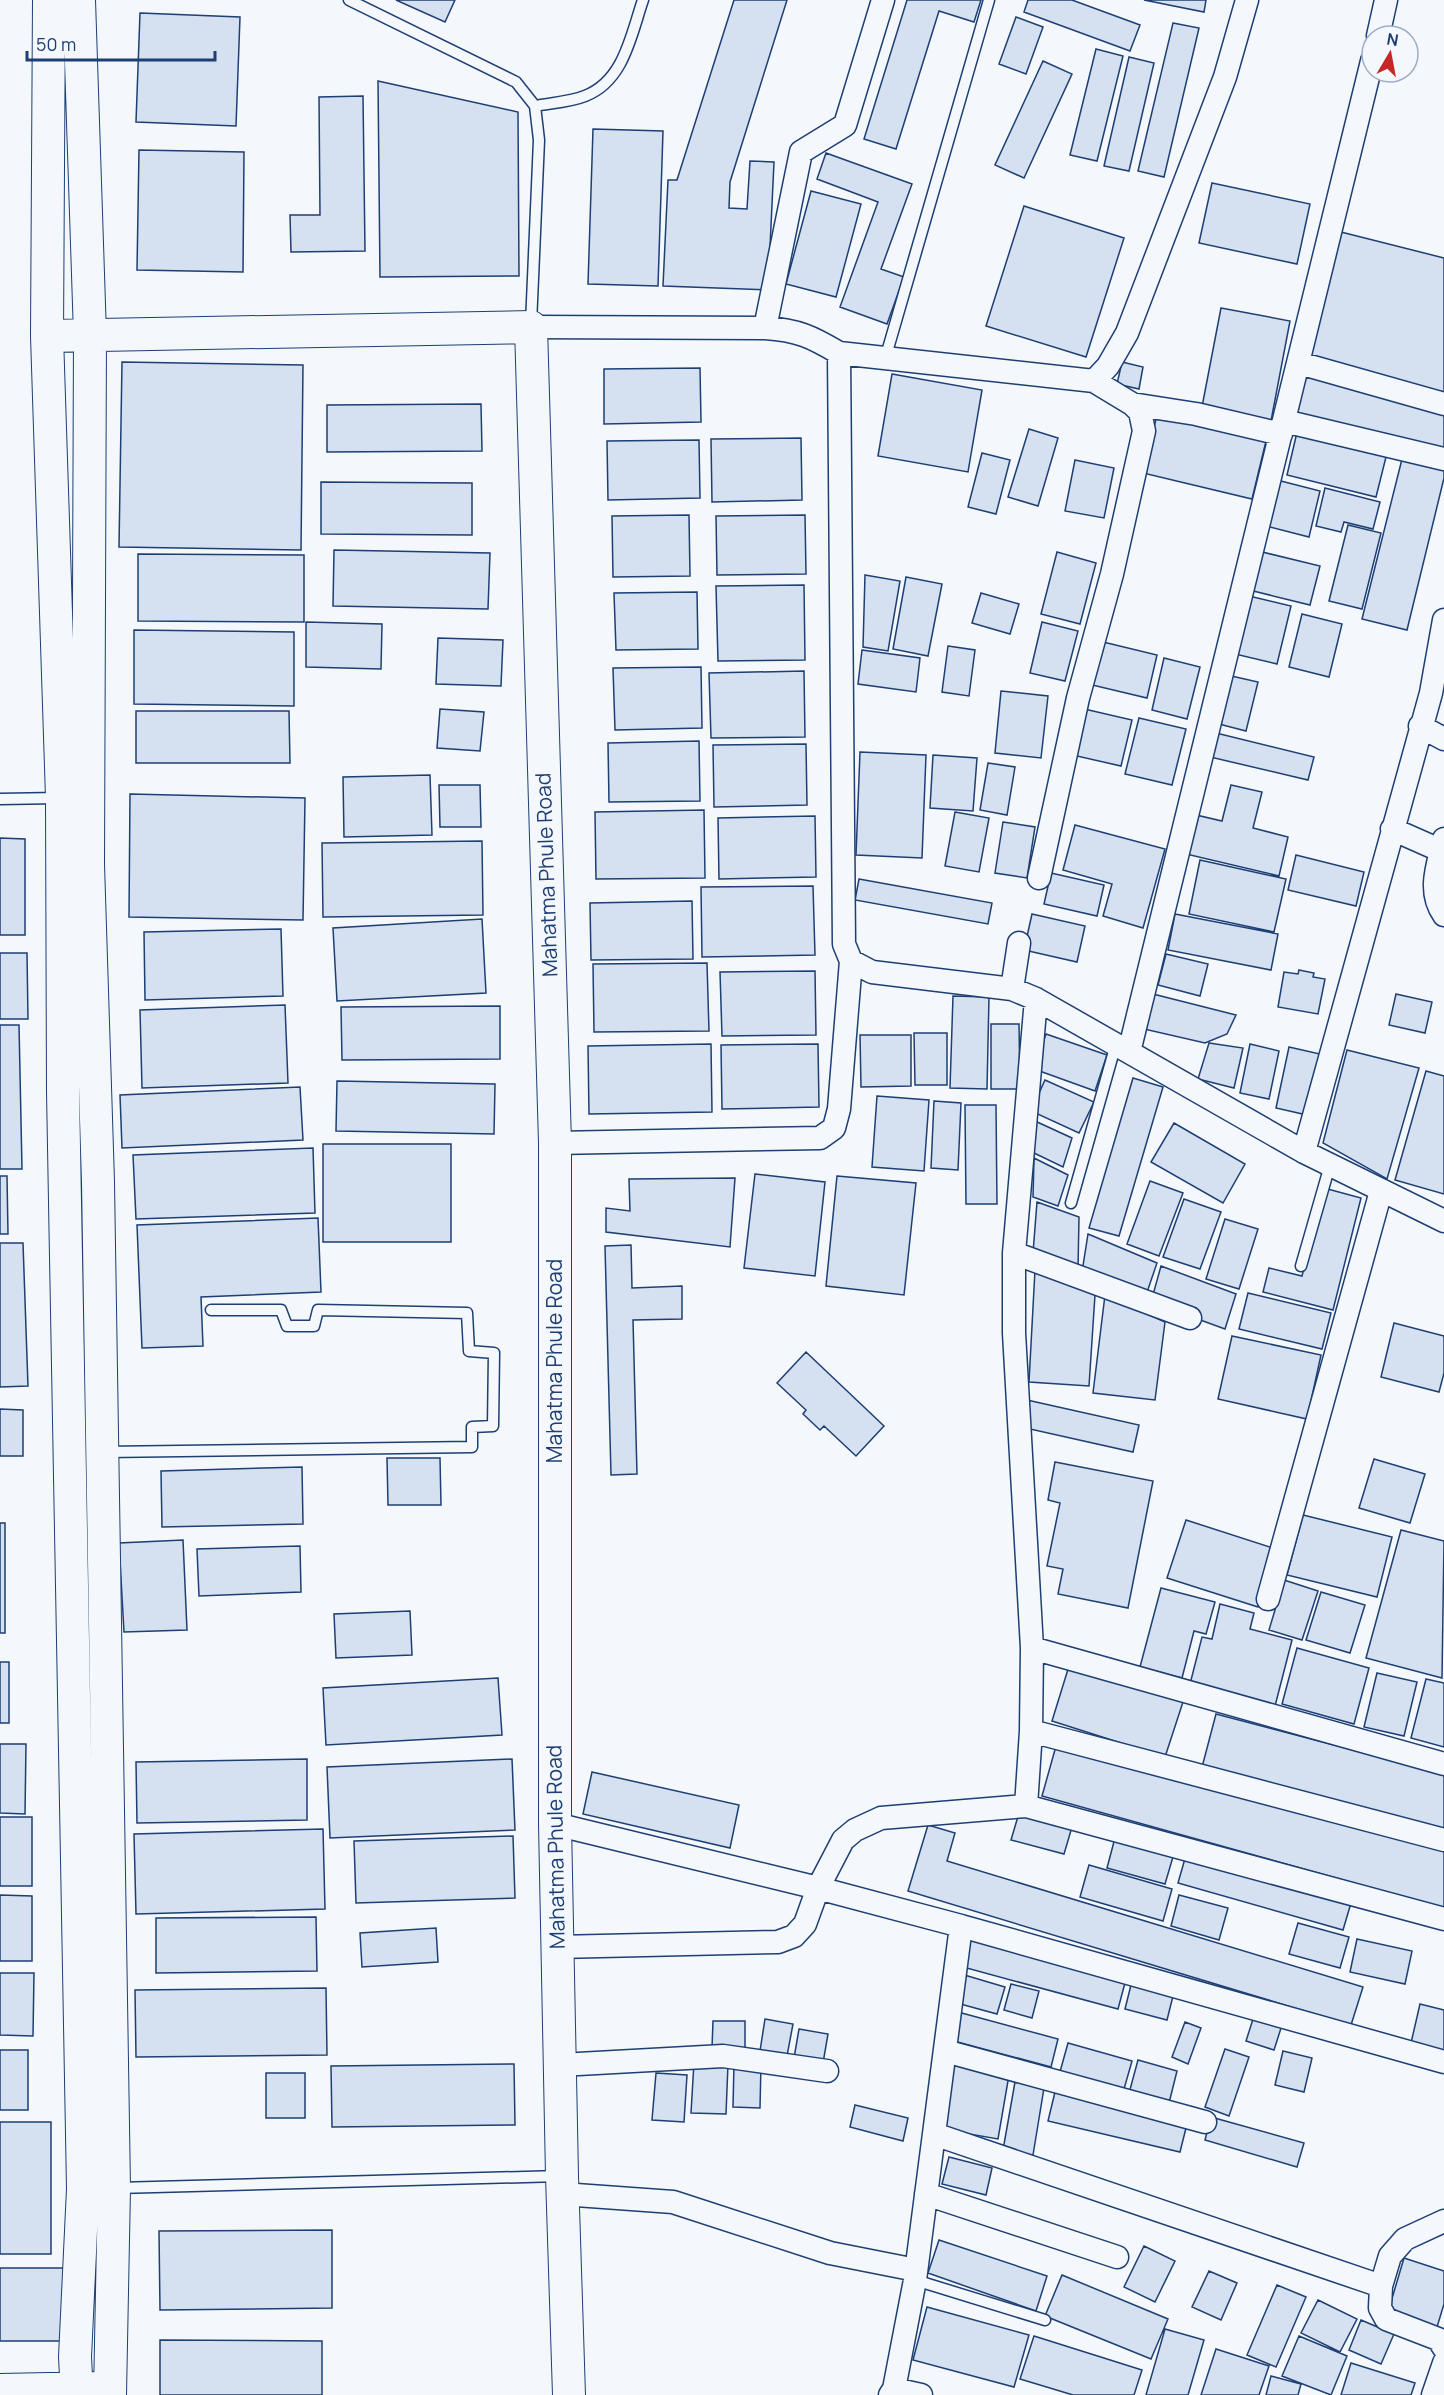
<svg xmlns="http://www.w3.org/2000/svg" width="1444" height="2395" font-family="Manrope,sans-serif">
<rect width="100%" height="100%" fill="#f4f7fb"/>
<!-- building -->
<path fill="#d5e0f0" stroke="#1d3f73" stroke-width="1.5" d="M396 0H455L445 22Z
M734 0H787L730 182 729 208 747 209 750 161 774 162 768 290 663 286 668 180H677Z
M907 0H981L974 22 939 11 896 149 864 139Z
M1028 0H1072L1140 25 1130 51 1024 12Z
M1144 0H1206L1204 12Z
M140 13 240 17 236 126 136 122Z
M1016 17 1043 27 1026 74 999 64Z
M1173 23 1199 28 1164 177 1138 171Z
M1096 49 1123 56 1097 161 1070 155Z
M1129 57 1154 63 1129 171 1104 166Z
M1043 61 1072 74 1024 178 995 165Z
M378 81 518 112 519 276 380 277Z
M363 96 365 251 291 252 290 215H320L319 97Z
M593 129 663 131 658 286 588 284Z
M139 150 244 152 243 272 137 270Z
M826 153 912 184 881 269 904 277 887 324 840 307 878 202 817 179Z
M1212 183 1310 204 1297 264 1199 243Z
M811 191 861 204 836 297 786 284Z
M1024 206 1124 238 1086 357 986 326Z
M1341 232 1444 258V392L1310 360Z
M1221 308 1290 321 1270 426 1201 412Z
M122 362 303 365 301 550 119 547Z
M1122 362 1143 367 1139 389 1117 384Z
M700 368 701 422 604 424V369Z
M1307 371 1444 406V452L1295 416Z
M892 374 982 390 968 472 878 456Z
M481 404 482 451 327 452V405Z
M1157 415 1266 441 1252 499 1143 473Z
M1298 428 1388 449 1376 497 1287 475Z
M1029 429 1058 438 1038 506 1008 497Z
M801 438 802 500 712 502 711 439Z
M699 440 700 498 608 500 607 441Z
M982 453 1010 460 996 514 968 507Z
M1403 455 1444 465V478L1407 630 1362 619Z
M1075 460 1114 468 1104 518 1065 511Z
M1277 480 1320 491 1309 537 1266 526Z
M321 482 472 483V535L321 534Z
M1325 488 1380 502 1373 529 1344 522 1341 532 1316 526Z
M689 515 690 576 613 577 612 516Z
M805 515 806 574 717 575 716 516Z
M1348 525 1381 533 1362 609 1329 601Z
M334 550 490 553 488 609 333 606Z
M1254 550 1320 566 1310 605 1245 589Z
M1057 552 1096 563 1080 624 1041 614Z
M138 554 304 555V622L138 621Z
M865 575 900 581 888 651 863 647Z
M906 577 942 584 928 656 893 649Z
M804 585 805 660 718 661 716 586Z
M697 592 698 649 616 650 614 593Z
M981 593 1019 604 1010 634 972 623Z
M1249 596 1291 606 1277 664 1235 654Z
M1302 614 1342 624 1329 677 1289 667Z
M306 622 382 624 381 669 306 667Z
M1042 622 1078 631 1065 681 1030 673Z
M134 630 294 632V706L134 704Z
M438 638 503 640 501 686 436 684Z
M1099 641 1157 655 1147 698 1088 684Z
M948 646 975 650 969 696 942 692Z
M862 650 920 658 916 692 858 684Z
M1164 658 1200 667 1187 719 1152 710Z
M701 667 702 728 615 730 613 668Z
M804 671 805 737 711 738 709 673Z
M1227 675 1258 682 1246 731 1215 723Z
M1001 691 1048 696 1041 758 995 753Z
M1080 708 1132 720 1121 766 1068 754Z
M440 709 484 712 480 751 437 748Z
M136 711H289L290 763H136Z
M1139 718 1186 729 1172 785 1125 774Z
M1212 732 1314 757 1308 780 1206 756Z
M699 741 700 801 609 802 608 743Z
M806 744 807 805 714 807 713 745Z
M860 752 926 755 922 858 856 855Z
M933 755 977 758 973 811 930 808Z
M988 763 1015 767 1007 815 980 810Z
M430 775 432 835 344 837 343 777Z
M439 785H480L481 827H440Z
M1231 785 1262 792 1253 828 1288 837 1279 876 1186 854 1196 815 1222 821Z
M130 794 305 798 303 920 129 917Z
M704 810 705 878 596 879 595 812Z
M955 812 989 818 979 872 945 866Z
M815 816 816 877 719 879 718 818Z
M1003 822 1035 827 1027 878 995 873Z
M1075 825 1165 849 1143 928 1103 916 1112 884 1063 870Z
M0 838 25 839V935H0Z
M482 841 483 915 323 917 322 843Z
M1296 855 1364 872 1356 906 1288 890Z
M1200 860 1286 879 1274 932 1189 914Z
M1051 873 1104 885 1097 916 1044 904Z
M859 879 992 903 988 924 855 900Z
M813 886 815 955 702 957 701 887Z
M692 901 693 959 591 960 590 903Z
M1032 914 1085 926 1077 962 1024 950Z
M1175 914 1278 934 1271 970 1168 950Z
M482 919 486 993 337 1001 333 928Z
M281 929 283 996 145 1000 144 932Z
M0 953H27L28 1019H0Z
M1166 954 1208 964 1200 996 1158 985Z
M707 963 709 1031 594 1032 593 964Z
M1299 970 1314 973 1313 977 1325 979 1318 1014 1278 1007 1284 972 1298 974Z
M815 971 816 1035 722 1036 720 972Z
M1153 994 1236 1015 1227 1034 1205 1043 1144 1029Z
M1396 994 1432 1002 1425 1033 1389 1025Z
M953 996 989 997 987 1089 950 1088Z
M285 1005 288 1083 142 1088 140 1010Z
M500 1006V1059L342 1060 341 1007Z
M991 1024H1019L1020 1089H991Z
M0 1025H19L22 1169H0Z
M914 1033H947V1085H915Z
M1046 1034 1107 1055 1095 1091 1034 1069Z
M860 1035H911V1086L861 1087Z
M1209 1043 1243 1048 1234 1088 1198 1079Z
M711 1044 712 1112 589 1114 588 1046Z
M818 1044 819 1107 722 1109 721 1045Z
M1250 1044 1279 1051 1269 1099 1240 1093Z
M1289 1047 1320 1054 1307 1115 1276 1108Z
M1347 1050 1419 1068 1387 1179 1323 1143Z
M1426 1071 1444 1076V1194L1395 1180Z
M1133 1078 1163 1087 1119 1236 1089 1228Z
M1045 1080 1094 1102 1079 1133 1031 1111Z
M337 1081 495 1084 494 1134 336 1131Z
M300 1087 303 1140 122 1148 120 1095Z
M877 1096 929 1100 924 1171 872 1167Z
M934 1101 961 1103 958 1170 931 1168Z
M965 1105H996L997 1204H966Z
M1035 1121 1072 1138 1063 1167 1034 1153Z
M1174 1123 1245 1164 1223 1203 1151 1162Z
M323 1144H451V1242H323Z
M313 1148 315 1213 136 1219 133 1155Z
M1034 1158 1068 1175 1058 1206 1033 1197Z
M755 1174 825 1182 815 1276 744 1268Z
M0 1176H7L8 1234H0Z
M837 1176 916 1183 904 1295 826 1286Z
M735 1178 730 1247 606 1232V1208L630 1211 629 1179Z
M1150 1181 1183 1193 1159 1256 1127 1244Z
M1324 1188 1361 1198 1333 1310 1263 1292 1269 1268 1302 1276Z
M1184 1199 1221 1212 1200 1269 1163 1257Z
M1037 1202 1079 1217 1078 1269 1033 1253Z
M318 1218 321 1292 201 1297 203 1346 142 1348 137 1225Z
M1225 1219 1258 1229 1239 1289 1206 1279Z
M1088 1234 1157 1263 1145 1298 1082 1272Z
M0 1243H23L28 1386 0 1387Z
M631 1245 632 1288 682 1286V1319L633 1320 637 1474 611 1475 605 1246Z
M1161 1266 1236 1294 1225 1329 1151 1302Z
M1035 1270 1095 1295 1089 1386 1029 1382Z
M1248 1293 1331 1313 1322 1349 1239 1329Z
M1105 1295 1165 1322 1155 1400 1093 1393Z
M1394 1323 1444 1336V1373L1439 1392 1381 1377Z
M1232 1336 1321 1355 1307 1419 1218 1399Z
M806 1352 884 1426 856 1456 824 1426 820 1430 803 1414 806 1410 777 1383Z
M1027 1400 1139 1425 1133 1452 1021 1427Z
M0 1409 23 1410V1456H0Z
M387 1458H440L441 1505H388Z
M1374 1459 1425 1474 1410 1523 1359 1508Z
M1055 1462 1153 1481 1128 1608 1058 1594 1063 1569 1047 1566 1060 1503 1048 1500Z
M302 1467 303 1524 162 1527 161 1471Z
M1303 1515 1392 1537 1377 1597 1287 1575Z
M1186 1520 1276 1549 1258 1607 1167 1578Z
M0 1523H5V1633H0Z
M1401 1530 1444 1541 1442 1678 1366 1658Z
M183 1540 187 1630 124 1632 119 1543Z
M300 1546 301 1592 199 1596 197 1549Z
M1284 1580 1318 1591 1302 1640 1269 1630Z
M1161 1588 1215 1602 1206 1634 1194 1631 1182 1678 1140 1667Z
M1321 1592 1365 1605 1350 1653 1306 1640Z
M1220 1604 1254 1613 1250 1629 1292 1640 1275 1706 1190 1684 1202 1637 1212 1639Z
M410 1611 412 1655 336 1658 334 1614Z
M1297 1648 1369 1668 1354 1724 1282 1704Z
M0 1662H9V1723H0Z
M1069 1666 1183 1702 1165 1757 1052 1721Z
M1377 1673 1417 1682 1404 1736 1364 1727Z
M498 1678 502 1735 326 1745 323 1688Z
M1426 1679 1444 1683V1747L1411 1738Z
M1216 1714 1444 1774V1835L1201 1771Z
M1058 1739 1444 1850V1908L1042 1796Z
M0 1744H26L25 1814 0 1813Z
M307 1759V1820L137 1823 136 1762Z
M512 1759 515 1830 330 1838 327 1767Z
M592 1772 739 1805 730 1848 583 1814Z
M1019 1813 1072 1827 1064 1854 1011 1840Z
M0 1817H32V1886H0Z
M928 1825 955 1833 947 1861 1363 1987 1351 2025 908 1891Z
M323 1829 325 1909 136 1914 134 1834Z
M1116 1834 1175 1850 1165 1884 1107 1868Z
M513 1836 515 1898 356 1903 354 1841Z
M1186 1855 1351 1903 1343 1930 1178 1883Z
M1089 1865 1172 1889 1163 1921 1080 1897Z
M0 1895 32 1896V1961H0Z
M1179 1895 1228 1908 1219 1940 1171 1926Z
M316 1917 317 1971 156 1973V1918Z
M1298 1923 1349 1937 1340 1968 1289 1954Z
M436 1928 438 1962 362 1967 360 1933Z
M970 1938 1126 1979 1118 2009 963 1967Z
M1357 1939 1412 1951 1405 1984 1350 1972Z
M0 1973H34L33 2036 0 2035Z
M961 1974 1005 1987 997 2014 953 2002Z
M1132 1981 1174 1992 1167 2020 1125 2009Z
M1011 1984 1039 1991 1032 2018 1004 2010Z
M326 1988 327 2055 136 2057 135 1990Z
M1420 2004 1444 2010V2051L1411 2043Z
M958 2012 1058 2039 1051 2067 950 2040Z
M1254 2016 1282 2025 1274 2050 1246 2041Z
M765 2019 793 2024 787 2056 760 2051Z
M713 2021H745V2049L712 2048Z
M1185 2022 1201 2028 1188 2064 1172 2057Z
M799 2029 828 2034 822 2069 793 2064Z
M1068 2043 1132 2061 1122 2096 1058 2079Z
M1225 2049 1249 2057 1229 2116 1205 2107Z
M0 2050H28V2110H0Z
M1283 2051 1312 2058 1304 2092 1275 2085Z
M1138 2060 1177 2071 1168 2107 1128 2097Z
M694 2062 728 2064 726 2114 691 2113Z
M952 2062 1009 2075 998 2139 940 2129Z
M514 2064 515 2125 332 2127 331 2066Z
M734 2064H761L760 2108 733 2107Z
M266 2073H305V2118H266Z
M656 2073 687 2075 684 2122 652 2120Z
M1015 2082 1044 2088 1033 2155 1003 2150Z
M1056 2088 1188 2120 1180 2152 1048 2121Z
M855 2105 908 2118 903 2141 850 2127Z
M1211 2117 1304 2143 1297 2167 1205 2140Z
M0 2122H51V2254H0Z
M949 2157 992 2168 986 2195 942 2184Z
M332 2230V2308L160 2310 159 2231Z
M939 2240 1047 2276 1036 2311 928 2273Z
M1144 2246 1175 2261 1155 2302 1124 2287Z
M1404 2258 1444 2271V2304L1437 2327 1388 2312Z
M0 2268H69L68 2341H0Z
M1209 2271 1237 2283 1221 2320 1192 2307Z
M1062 2275 1168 2319 1151 2359 1045 2316Z
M1277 2285 1306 2297 1276 2367 1247 2355Z
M1318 2300 1357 2319 1340 2352 1301 2333Z
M927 2307 1029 2335 1014 2387 913 2360Z
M1361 2320 1394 2334 1381 2364 1349 2350Z
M1165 2329 1204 2340 1188 2395H1146Z
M1034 2336 1142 2370 1134 2395H1073L1020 2379Z
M1299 2336 1347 2356 1331 2395 1282 2376Z
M160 2340 322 2341V2395H160Z
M1216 2349 1269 2366 1259 2395H1201Z
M1351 2363 1415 2383 1411 2395H1341Z
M1271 2376 1301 2384 1298 2395H1266Z"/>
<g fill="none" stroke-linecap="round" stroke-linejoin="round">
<!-- lane casing -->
<g stroke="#1d3f73" stroke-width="13">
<path id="lane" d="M349 0 516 82 535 106 539 140 531 324
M535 106C551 103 570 102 585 96 624 81 631 35 643 0
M885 359 989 0
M0 799 58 798
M1071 1203 1116 1044
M1301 1266 1330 1165
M105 1452 472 1447V1427L493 1426 494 1353 469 1351 467 1313 318 1310 314 1326H287L281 1310H211
M117 2188 560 2176
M915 2280 1045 2320"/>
</g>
<!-- street casing -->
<g stroke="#1d3f73" stroke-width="25">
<path id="street" d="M1378 36 1386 0
M531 327 765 328C798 330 812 337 839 353L1094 381
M765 328 801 152 845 125 883 0
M1299 363 1444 404
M1132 404 1196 414 1281 434
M1284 421 1444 459
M1420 726 1444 739
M1392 829 1444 852
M1444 839C1438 865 1427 891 1444 915
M1039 878 1078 698 1112 574 1144 431 1140 412 1132 404 1094 381 1108 366 1127 333 1225 77 1247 0
M851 961 872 972 1012 989 1036 999 1304 1152 1444 1221
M1012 989 1019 943
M1129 1052 1372 61
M555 1143 820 1138 834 1128 839 1109 851 961 844 944 839 353
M1304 1152 1431 693 1444 620
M1014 1253 1190 1318
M1268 1599 1381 1191
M1032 1648 1014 1333V1253L1036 999
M1031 1731 1032 1648 1444 1764
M1026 1806 1031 1731 1444 1840
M555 1824 818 1888 961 1926 915 2280 894 2389 890 2395
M961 1926 1444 2062
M557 1947 778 1942 794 1936 805 1924 818 1888 843 1840 855 1830 881 1818 1026 1806 1444 1919
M945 2051 1205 2122
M560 2065 723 2056 827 2071
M934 2134 1381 2286
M562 2194 673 2202 830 2253 916 2270
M926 2194 1117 2257
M1444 2221 1405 2239 1390 2256 1381 2286 1380 2308 1386 2319 1438 2339 1444 2348
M894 2389 921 2395
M1433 2395 1444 2363"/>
</g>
<!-- secondary casing -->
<g stroke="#1d3f73" stroke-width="34">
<path id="secondary" d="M49 0 47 336 62 798 63 1092 83 2189 75 2357 77 2395
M79 0 90 335 88 864 98 1182 114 2188 110 2395
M47 336 531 327 555 1143V1824L562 2176 569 2395
M0 2390 98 2388"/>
</g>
<!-- lane -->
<use href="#lane" stroke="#f4f7fb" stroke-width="10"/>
<!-- street -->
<use href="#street" stroke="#f4f7fb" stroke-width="22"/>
<!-- secondary -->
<use href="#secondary" stroke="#f4f7fb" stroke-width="32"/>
</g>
<g text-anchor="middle" stroke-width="4.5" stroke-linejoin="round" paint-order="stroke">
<!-- street labels -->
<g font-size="21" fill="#1d3f73" stroke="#f4f7fb">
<text transform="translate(547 875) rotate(-92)" y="7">Mahatma Phule Road</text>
<text transform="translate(555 1361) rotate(-90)" y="7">Mahatma Phule Road</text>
<text transform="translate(556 1847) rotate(-91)" y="7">Mahatma Phule Road</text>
</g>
</g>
<!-- north arrow -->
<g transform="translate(1390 54) rotate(10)"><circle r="28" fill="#f4f7fb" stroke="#9eadc5" stroke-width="1.5"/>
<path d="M0-4.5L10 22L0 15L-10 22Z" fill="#c62828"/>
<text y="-9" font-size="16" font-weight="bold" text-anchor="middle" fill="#1d3f73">N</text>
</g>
<!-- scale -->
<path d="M27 51v9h188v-9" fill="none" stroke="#1d3f73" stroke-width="3"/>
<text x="36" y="51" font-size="18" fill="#1d3f73" stroke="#f4f7fb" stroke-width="4.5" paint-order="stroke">50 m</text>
</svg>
